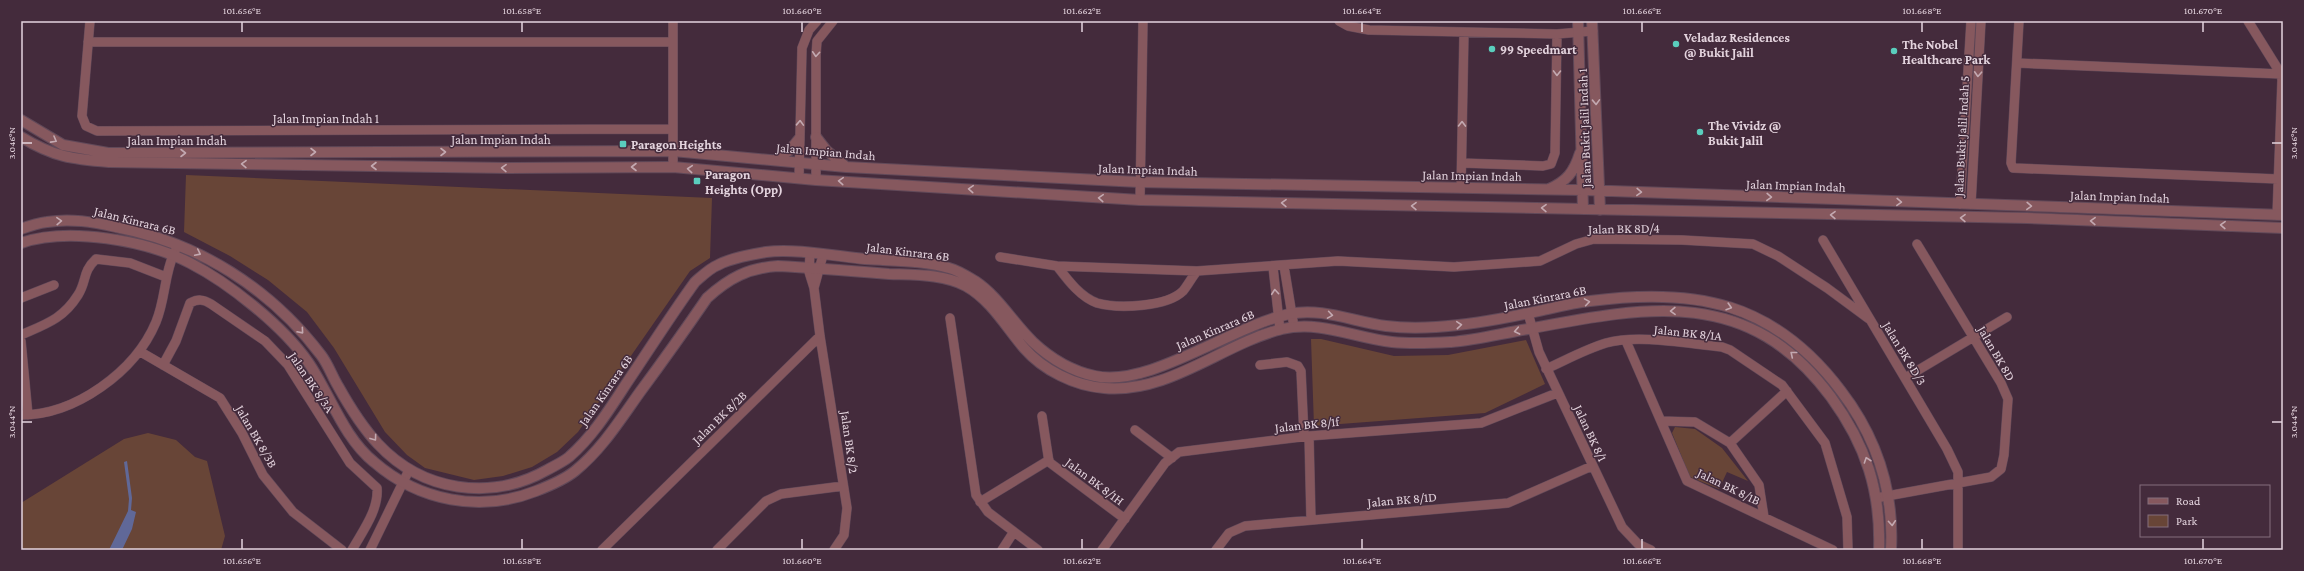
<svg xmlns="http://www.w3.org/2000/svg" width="2304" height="571" font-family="'Crimson Pro',serif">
<rect width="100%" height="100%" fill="#442b3c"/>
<!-- green -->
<path fill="#684537" d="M186 175 712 198 710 258 690 271 578 432 557 452 532 467 503 476 474 480 425 468 407 455 385 432 334 348 307 312 268 280 230 256 184 232Z
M1311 339H1321L1394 356 1448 355 1526 340 1545 384 1485 413 1314 426Z
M1675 427 1695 429 1722 448 1748 481 1727 472 1719 489 1690 477 1672 433Z
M148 433 176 440 195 457 207 461 225 536 221 550H21V503L124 439Z"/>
<!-- water -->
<path fill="#606898" d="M127 461 132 498 131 510 136 512 132 529 122 550H109L128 511 129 499 124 462Z"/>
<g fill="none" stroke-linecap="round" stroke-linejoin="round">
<!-- minor casing -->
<g stroke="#614959" stroke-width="10">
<path id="minor" d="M90 21 82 116 86 126 97 131 672 129
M1339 21 1348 26 1369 30 1557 34 1593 31
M2019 21 2011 163 2013 168 2278 179
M2248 21 2281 74 2282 80 2277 215
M88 42H673
M2017 63 2281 74
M1462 163 1543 166 1551 164 1555 153 1557 34
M673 167V21
M799 178 802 48 809 30 817 21
M816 180V55L817 41 833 21
M1461 188 1464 33
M1140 200 1143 21
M1960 204 1971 21
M1971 204 1981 21
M1823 240 1947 449 1958 472V550
M810 254 809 272 814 288 820 336 847 508 844 535 834 550
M1000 257 1057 266 1197 271 1338 261 1454 267 1540 261 1576 244 1594 239 1682 240 1753 244 1778 256 1827 288 1869 319
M1057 266C1067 279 1080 297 1097 303 1118 309 1167 307 1183 291 1188 285 1192 277 1197 271
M1284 266 1294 327
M1273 267 1280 330
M814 288 823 255
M21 298 54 285
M1528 313 1539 352 1622 527 1638 544 1651 550
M950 318 976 495 988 512 1038 550
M21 335C46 324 63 319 78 295 87 281 82 272 96 259L130 263 166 277
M21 341 28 415
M1626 341 1687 481 1833 550
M139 351 220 398 242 433 263 475 293 512 342 550
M163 365 176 341 190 303C198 299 203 299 211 304L265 341 288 365 350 463 377 488C379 510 362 532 352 550
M1260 365 1287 362 1298 366 1301 371 1304 436
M1546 369C1566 360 1586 349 1606 343 1639 334 1688 344 1722 347L1730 350 1782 385 1825 443 1847 517 1848 550
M1905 378 2007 317
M21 415C75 415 135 372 156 322 166 298 164 272 176 249
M1042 416 1049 462 1125 519
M1661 421 1695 422 1730 443 1759 485 1764 517
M1135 430 1172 458
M1309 436 1311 520
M1730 443 1787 391
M1876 498 1991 477 2001 469 2004 455 2008 399 2001 383 1917 244
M980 502 1049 460
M370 550 409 470
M602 550 820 336
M717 550 766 501 781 494 843 486
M1002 550 1013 533
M1102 550 1165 463 1179 452 1309 436 1481 423 1557 393
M1216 550 1229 533 1245 526 1508 503 1592 466"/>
</g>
<!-- tertiary casing -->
<g stroke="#614959" stroke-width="12">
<path id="tertiary" d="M1578 21 1583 209
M1592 21 1600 210
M21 120 63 145 108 153 673 151 846 167 1139 182 1583 190 2283 215
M21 137C54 157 72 159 109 162L508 168 673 167 816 180 1140 200 2027 218 2283 228
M816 137 826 150 845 166
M776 160 790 150 799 139
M1549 189C1567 181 1574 172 1580 153
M21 229C29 226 38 223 47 222 70 218 93 222 116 227 199 243 270 288 321 355 328 364 332 376 338 386 348 404 364 429 378 444 422 491 490 502 547 470 554 466 563 462 569 457 593 436 609 410 626 384 649 350 671 315 695 282 702 276 710 268 718 265 729 259 753 254 766 252 793 248 836 256 865 259 892 261 923 260 949 268 957 270 967 276 975 281 999 297 1013 323 1033 342 1050 358 1072 371 1095 376 1149 388 1232 326 1289 314 1322 307 1354 322 1386 326 1402 328 1420 328 1436 327 1469 325 1502 319 1534 312 1553 308 1571 303 1590 301 1696 287 1774 302 1841 391 1877 438 1894 492 1891 550
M21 243C68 227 146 240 190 263 229 283 283 326 308 362 330 394 343 437 374 462 419 501 480 513 536 491 549 486 564 480 575 471 602 449 620 420 640 392 663 361 685 330 707 298 729 278 748 268 778 266 815 268 852 271 889 274 914 275 944 274 966 286 991 300 1006 327 1024 348 1043 370 1075 386 1104 388 1169 394 1222 344 1282 329 1320 320 1355 338 1392 342 1412 344 1431 343 1451 342 1477 340 1503 333 1528 329 1648 306 1749 286 1831 397 1866 445 1881 491 1879 550"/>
</g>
<!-- minor -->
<use href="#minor" stroke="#86585e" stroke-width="9"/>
<!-- tertiary -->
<use href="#tertiary" stroke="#86585e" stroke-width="10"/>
</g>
<!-- one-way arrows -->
<defs><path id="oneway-chevron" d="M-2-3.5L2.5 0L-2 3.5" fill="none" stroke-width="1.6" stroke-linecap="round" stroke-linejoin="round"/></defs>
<g stroke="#c3a9b1">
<use href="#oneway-chevron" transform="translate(816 54) rotate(94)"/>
<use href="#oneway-chevron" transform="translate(1557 73) rotate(91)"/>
<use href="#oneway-chevron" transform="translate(1978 74) rotate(93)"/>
<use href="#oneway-chevron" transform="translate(1596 102) rotate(88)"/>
<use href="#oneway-chevron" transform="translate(800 123) rotate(-88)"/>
<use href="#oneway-chevron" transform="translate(1462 124) rotate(-89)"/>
<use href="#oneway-chevron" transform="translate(54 140) rotate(29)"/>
<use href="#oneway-chevron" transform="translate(313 152)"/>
<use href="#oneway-chevron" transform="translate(443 152)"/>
<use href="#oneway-chevron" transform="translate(183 153)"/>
<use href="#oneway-chevron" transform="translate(244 164) rotate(-179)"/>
<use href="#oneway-chevron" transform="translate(374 166) rotate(-180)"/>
<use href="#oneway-chevron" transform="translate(634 167) rotate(180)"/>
<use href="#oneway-chevron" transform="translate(504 168) rotate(-179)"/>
<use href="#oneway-chevron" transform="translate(690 169) rotate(-175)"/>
<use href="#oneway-chevron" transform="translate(841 181) rotate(-176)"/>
<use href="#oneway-chevron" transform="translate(971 189) rotate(-176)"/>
<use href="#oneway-chevron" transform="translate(1639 192) rotate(2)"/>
<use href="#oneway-chevron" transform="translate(1769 197) rotate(2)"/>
<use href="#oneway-chevron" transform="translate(1101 198) rotate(-176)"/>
<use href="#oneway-chevron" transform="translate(1899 202) rotate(2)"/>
<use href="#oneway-chevron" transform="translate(1284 203) rotate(-179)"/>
<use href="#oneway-chevron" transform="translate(1414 206) rotate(-179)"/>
<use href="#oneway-chevron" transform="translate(2029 206) rotate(2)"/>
<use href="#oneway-chevron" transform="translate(1544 208) rotate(-179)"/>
<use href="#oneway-chevron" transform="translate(1833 215) rotate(-179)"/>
<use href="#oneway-chevron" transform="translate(1963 218) rotate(-179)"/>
<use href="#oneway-chevron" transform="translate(59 221) rotate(-2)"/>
<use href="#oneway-chevron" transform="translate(2093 221) rotate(-178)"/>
<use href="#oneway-chevron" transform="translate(2223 225) rotate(-178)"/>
<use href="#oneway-chevron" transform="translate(198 253) rotate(26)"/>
<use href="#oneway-chevron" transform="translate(1275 292) rotate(-95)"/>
<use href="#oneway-chevron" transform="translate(1587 302) rotate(-9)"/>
<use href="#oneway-chevron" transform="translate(1729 307) rotate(17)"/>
<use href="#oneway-chevron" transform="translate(1673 311) rotate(179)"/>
<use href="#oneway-chevron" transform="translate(1330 315) rotate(9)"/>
<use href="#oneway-chevron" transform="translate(1459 325) rotate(-5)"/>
<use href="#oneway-chevron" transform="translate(301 331) rotate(49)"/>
<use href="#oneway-chevron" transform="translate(1517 331) rotate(169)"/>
<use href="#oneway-chevron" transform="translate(1793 354) rotate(-141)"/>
<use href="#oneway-chevron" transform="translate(374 438) rotate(54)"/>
<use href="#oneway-chevron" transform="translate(1867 460) rotate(-109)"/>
<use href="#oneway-chevron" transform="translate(1892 523) rotate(86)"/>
</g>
<!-- ticks -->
<path fill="none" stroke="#e4d4de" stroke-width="1.5" d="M242 22V32M522 22V32M802 22V32M1082 22V32M1362 22V32M1642 22V32M1922 22V32M2203 22V32M22 143H32M2272 143H2282M22 422H32M2272 422H2282M242 539V549M522 539V549M802 539V549M1082 539V549M1362 539V549M1642 539V549M1922 539V549M2203 539V549"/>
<!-- markers -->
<g fill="#5acebd" stroke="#442b3c" stroke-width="1.5">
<circle cx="1676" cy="44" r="4"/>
<circle cx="1492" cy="49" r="4"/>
<circle cx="1894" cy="51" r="4"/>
<circle cx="1700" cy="132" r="4"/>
<rect x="619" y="140" width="8" height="8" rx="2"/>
<rect x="693" y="177" width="8" height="8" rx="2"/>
</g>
<g text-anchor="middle" stroke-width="3" stroke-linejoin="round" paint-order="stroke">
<!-- poi labels -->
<g font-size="13" font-weight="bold" fill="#e4d4de" stroke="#442b3c" text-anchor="start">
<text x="1684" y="42">Veladaz Residences<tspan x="1684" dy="15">@ Bukit Jalil</tspan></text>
<text x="1902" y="49">The Nobel<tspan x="1902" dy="15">Healthcare Park</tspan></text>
<text x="1500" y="54">99 Speedmart</text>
<text x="1708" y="130">The Vividz @<tspan x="1708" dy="15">Bukit Jalil</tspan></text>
<text x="631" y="149">Paragon Heights</text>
<text x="705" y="179">Paragon<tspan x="705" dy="15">Heights (Opp)</tspan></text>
</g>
<!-- street labels -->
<g font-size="13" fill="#e4d4de" stroke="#442b3c">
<text x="326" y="123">Jalan Impian Indah 1</text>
<text transform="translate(1584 128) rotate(-92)" y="5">Jalan Bukit Jalil Indah 1</text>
<text transform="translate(1961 136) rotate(-87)" y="5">Jalan Bukit Jalil Indah 5</text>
<text x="501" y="144">Jalan Impian Indah</text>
<text x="177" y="145">Jalan Impian Indah</text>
<text transform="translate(826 151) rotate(5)" y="5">Jalan Impian Indah</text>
<text transform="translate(1148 169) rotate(2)" y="5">Jalan Impian Indah</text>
<text transform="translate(1472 175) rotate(1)" y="5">Jalan Impian Indah</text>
<text transform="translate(1796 185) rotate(2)" y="5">Jalan Impian Indah</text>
<text transform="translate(2120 196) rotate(2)" y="5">Jalan Impian Indah</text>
<text transform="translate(135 220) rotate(14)" y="5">Jalan Kinrara 6B</text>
<text transform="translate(1624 228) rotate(-1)" y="5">Jalan BK 8D/4</text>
<text transform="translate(908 251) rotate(7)" y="5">Jalan Kinrara 6B</text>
<text transform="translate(1545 297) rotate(-11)" y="5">Jalan Kinrara 6B</text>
<text transform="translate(1215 329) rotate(-23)" y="5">Jalan Kinrara 6B</text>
<text transform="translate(1688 332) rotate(6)" y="5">Jalan BK 8/1A</text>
<text transform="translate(1905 353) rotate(59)" y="5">Jalan BK 8D/3</text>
<text transform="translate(1997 353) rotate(60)" y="5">Jalan BK 8D</text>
<text transform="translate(312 382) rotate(56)" y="5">Jalan BK 8/3A</text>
<text transform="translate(605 390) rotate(-55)" y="5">Jalan Kinrara 6B</text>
<text transform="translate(719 417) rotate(-44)" y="5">Jalan BK 8/2B</text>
<text transform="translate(1307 424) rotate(-6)" y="5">Jalan BK 8/1f</text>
<text transform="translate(1591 433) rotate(65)" y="5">Jalan BK 8/1</text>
<text transform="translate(257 436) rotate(60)" y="5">Jalan BK 8/3B</text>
<text transform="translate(850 442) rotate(82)" y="5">Jalan BK 8/2</text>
<text transform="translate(1095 481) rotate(37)" y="5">Jalan BK 8/1H</text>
<text transform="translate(1729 486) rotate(26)" y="5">Jalan BK 8/1B</text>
<text transform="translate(1402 499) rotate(-5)" y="5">Jalan BK 8/1D</text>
</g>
</g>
<!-- border -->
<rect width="2304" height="571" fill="none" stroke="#442b3c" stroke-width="44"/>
<!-- legend -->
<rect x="2140" y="485" width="130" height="52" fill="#442b3c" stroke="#846f7d"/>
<rect x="2148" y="498" width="20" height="6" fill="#86585e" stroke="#846f7d"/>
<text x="2176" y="505" font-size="12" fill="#e4d4de">Road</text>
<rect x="2148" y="515" width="20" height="12" fill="#684537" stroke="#846f7d"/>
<text x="2176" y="525" font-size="12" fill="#e4d4de">Park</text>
<rect x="22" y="22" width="2260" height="527" fill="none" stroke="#e4d4de" stroke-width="1.5"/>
<g font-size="10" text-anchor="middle" fill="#e4d4de">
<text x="242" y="14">101.656°E</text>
<text x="522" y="14">101.658°E</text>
<text x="802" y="14">101.660°E</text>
<text x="1082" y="14">101.662°E</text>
<text x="1362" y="14">101.664°E</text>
<text x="1642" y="14">101.666°E</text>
<text x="1922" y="14">101.668°E</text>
<text x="2203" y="14">101.670°E</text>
<text transform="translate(11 143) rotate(-90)" y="4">3.046°N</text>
<text transform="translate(2293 143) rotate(-90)" y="4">3.046°N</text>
<text transform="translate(11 422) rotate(-90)" y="4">3.044°N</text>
<text transform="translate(2293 422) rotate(-90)" y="4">3.044°N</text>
<text x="242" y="564">101.656°E</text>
<text x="522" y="564">101.658°E</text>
<text x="802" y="564">101.660°E</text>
<text x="1082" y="564">101.662°E</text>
<text x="1362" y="564">101.664°E</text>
<text x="1642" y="564">101.666°E</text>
<text x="1922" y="564">101.668°E</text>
<text x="2203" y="564">101.670°E</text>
</g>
</svg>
